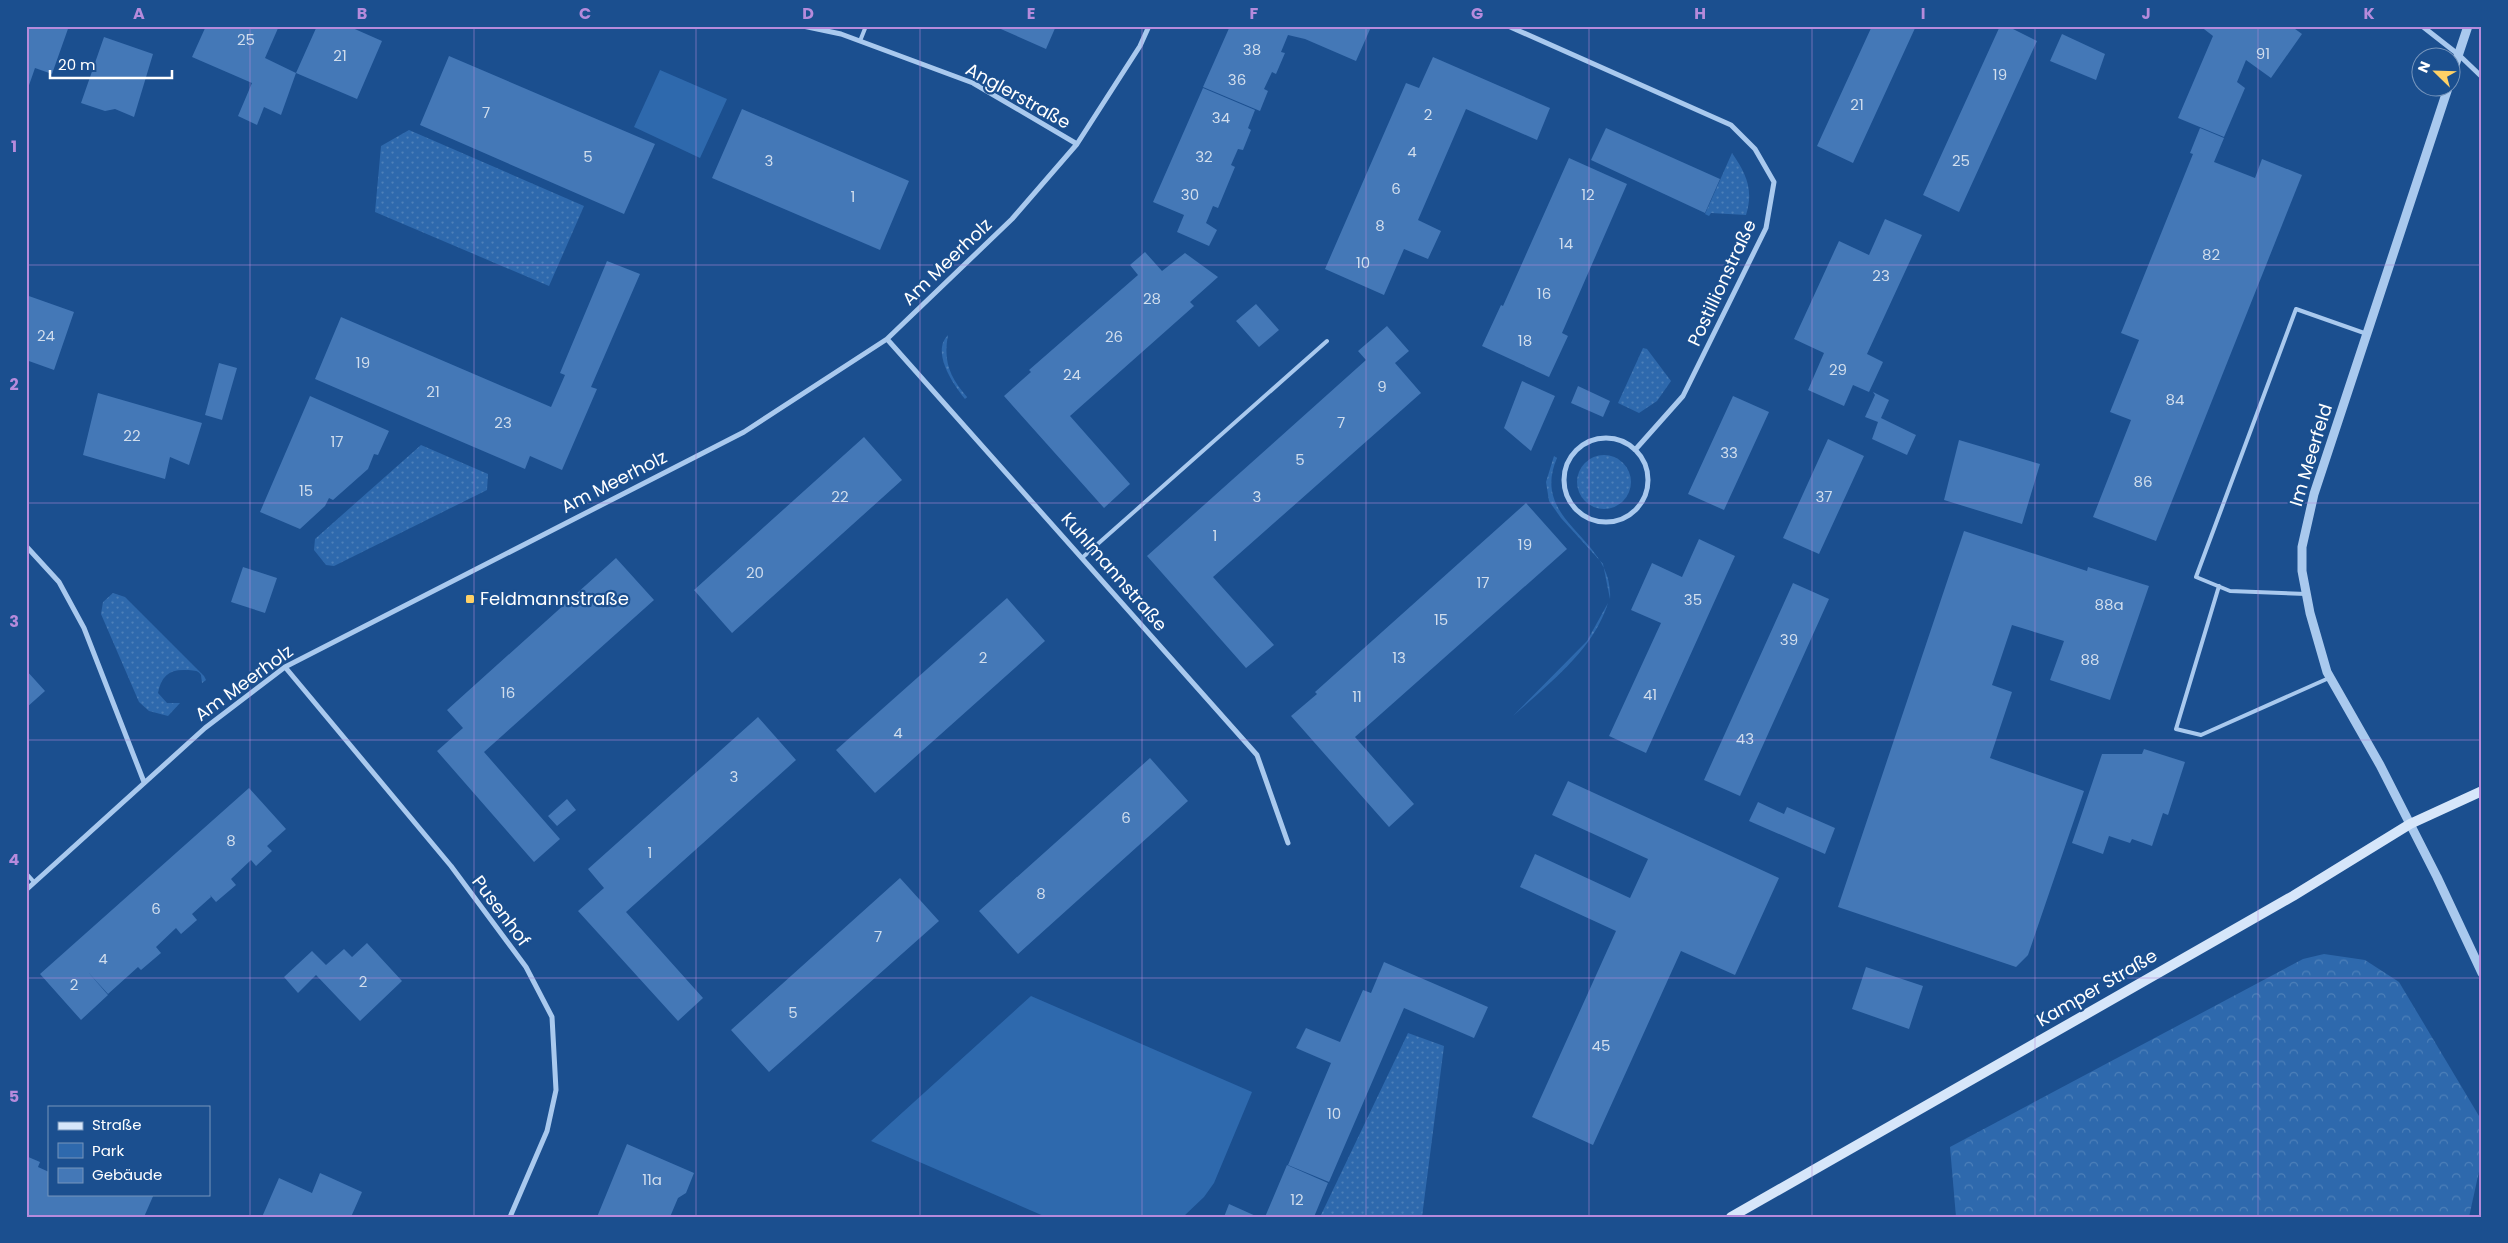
<svg xmlns="http://www.w3.org/2000/svg" width="2508" height="1243" font-family="Poppins,sans-serif">
<defs>
<pattern id="grass-dots" width="8" height="8" patternUnits="userSpaceOnUse" patternTransform="scale(1.25)"><rect width="8" height="8" fill="#2e69ad"/><path d="M2 2h.1M6 6h.1" fill="none" stroke="#4d80b9" stroke-width="1.8" stroke-linecap="round"/></pattern>
<pattern id="forest-crowns" width="20" height="18" patternUnits="userSpaceOnUse" patternTransform="scale(1.25)"><rect width="20" height="18" fill="#2e69ad"/><path d="M2 6a3 3 0 1 1 6 0M12 15a3 3 0 1 1 6 0" fill="none" stroke="#4d80b9"/></pattern>
</defs>
<rect width="100%" height="100%" fill="#1b4f8f"/>
<!-- grass -->
<path fill="url(#grass-dots)" d="M409 130 584 206 549 286 375 212 381 146Z
M1732 153C1746 173 1754 190 1746 215L1711 213 1709 216 1705 214Z
M948 335C943 362 950 377 967 397L965 399C953 384 931 352 948 335Z
M1643 348 1647 349 1671 381 1657 401 1639 413 1618 403Z
M421 445 488 474 487 490 334 566 326 565 314 550 315 539Z
M1577 482a27 27 0 1 1 54 0a27 27 0 1 1-54 0Z
M1554 456 1557 458C1529 523 1614 537 1610 599L1603 564 1561 518 1549 501 1546 482Z
M113 593 125 597 204 676 206 680 202 683 201 675C197 669 193 671 186 670 170 669 161 676 158 693L167 703H180L168 716 149 711 139 702 101 614 103 602Z
M1608 603C1593 651 1548 684 1513 716L1587 641Z
M1408 1033 1444 1046 1422 1217H1320Z"/>
<!-- forest -->
<path fill="url(#forest-crowns)" d="M2324 954 2365 960 2399 982 2482 1121V1158L2469 1217H1956L1950 1147 2303 959Z"/>
<!-- park -->
<path fill="#2e69ad" d="M660 70 727 99 700 158 634 127Z
M1031 996 1252 1092 1214 1183 1204 1197 1184 1216 1046 1217 871 1141Z"/>
<!-- building -->
<path fill="#4478b7" d="M26 26H69L52 74 35 68 27 91Z
M206 26H279L265 58 296 73 317 26H348L382 41 357 99 296 73 281 115 264 107 257 125 238 116 252 83 192 57Z
M994 26H1056L1046 49Z
M1230 26H1368L1371 27 1356 61 1305 39 1288 35 1281 52 1285 53 1276 74 1272 72 1264 89 1268 91 1260 111 1203 87Z
M1872 26H1916L1853 163 1817 146Z
M2000 26H2007L2037 41 1959 212 1923 195Z
M2200 26H2291L2302 34 2271 78 2246 60 2237 82 2245 88 2224 137 2178 118 2213 36Z
M2062 34 2105 54 2096 80 2050 61Z
M104 37 153 54 134 117 115 109 105 111 81 103Z
M449 56 655 144 624 214 420 125Z
M1433 57 1550 108 1537 140 1466 109 1418 220 1441 231 1428 259 1404 249 1384 295 1325 269 1406 83 1419 88Z
M1203 88 1255 110 1248 128 1251 130 1243 150 1238 149 1231 165 1235 167 1218 208 1213 206 1206 223 1217 230 1209 246 1177 232 1184 215 1153 202Z
M742 109 909 181 880 250 712 178Z
M1606 128 1720 179 1705 213 1591 160Z
M2200 128 2224 138 2214 162 2255 178 2262 159 2302 175 2156 541 2093 517 2131 420 2110 412 2139 340 2121 333 2193 154 2190 153Z
M1569 158 1627 184 1562 333 1568 336 1549 377 1482 346 1501 305 1503 306Z
M1885 219 1922 235 1867 354 1883 362 1869 392 1853 385 1844 406 1808 390 1824 353 1794 339 1839 241 1869 255Z
M1145 252 1162 271 1185 253 1218 277 1190 302 1194 306 1070 416 1130 484 1104 508 1004 396 1031 372 1029 370 1138 275 1130 265Z
M607 261 640 274 591 387 597 389 562 470 530 456 525 469 315 379 341 317 551 407 565 375 560 373Z
M26 295 74 312 54 370 26 360Z
M1256 304 1279 330 1259 347 1236 321Z
M1387 326 1409 351 1395 363 1421 393 1213 577 1274 645 1246 668 1147 556 1366 360 1358 351Z
M219 363 237 368 222 420 205 415Z
M1522 381 1555 396 1531 451 1504 428Z
M1578 386 1610 401 1603 417 1571 403Z
M1873 392 1889 400 1881 418 1916 435 1907 455 1872 439 1878 422 1865 417 1875 395Z
M98 393 202 423 189 465 170 457 165 479 83 455Z
M310 396 389 431 378 455 374 454 368 469 333 500 329 498 325 506 300 529 260 512Z
M1733 396 1769 412 1724 510 1688 494Z
M864 437 902 480 732 633 694 590Z
M1828 439 1864 456 1819 554 1783 538Z
M1959 440 2040 464 2022 524 1944 500Z
M1526 503 1567 549 1355 737 1414 804 1389 827 1291 716 1317 694 1315 692Z
M1964 531 2087 571 2088 567 2149 586 2110 700 2050 680 2064 641 2012 625 1992 685 2012 692 1990 758 2084 791 2028 955 2016 967 1838 907Z
M1699 539 1735 556 1646 753 1609 736 1661 623 1631 610 1652 563 1682 577Z
M616 558 654 600 484 752 560 839 534 862 437 751 463 728 447 710Z
M243 567 277 578 265 613 231 602Z
M1793 583 1829 599 1740 796 1704 780Z
M1007 598 1045 641 875 793 836 750Z
M26 670 45 691 26 708Z
M758 717 796 760 626 912 703 998 678 1021 578 911 604 888 588 869Z
M2144 749 2185 762 2168 815 2163 813 2152 846 2132 839 2130 843 2109 836 2103 854 2072 843 2102 754H2142Z
M1150 758 1188 801 1018 954 979 911Z
M1568 781 1779 878 1735 975 1681 951 1593 1145 1532 1117 1616 931 1520 887 1535 854 1630 898 1648 859 1552 815Z
M249 788 286 829 267 846 272 851 256 866 251 860 231 879 236 885 216 902 210 895 211 897 192 914 197 920 181 934 176 928 156 947 161 953 141 970 138 967 108 994 88 972 108 995 81 1020 40 974Z
M567 799 576 810 557 826 548 816Z
M1758 802 1784 814 1787 807 1835 828 1825 854 1749 821Z
M900 878 939 921 769 1072 731 1030Z
M367 943 402 981 360 1021 316 975 298 993 284 977 312 951 326 965 344 949 352 957Z
M1384 962 1488 1007 1474 1038 1404 1008 1329 1182 1288 1165 1331 1063 1296 1048 1306 1028 1340 1042 1363 990 1371 993Z
M1866 967 1923 986 1909 1029 1852 1009Z
M627 1144 694 1173 686 1193 678 1198 670 1217H597Z
M26 1156 40 1162 38 1167 49 1172V1194H154L144 1217H26Z
M1287 1165 1328 1183 1314 1217H1265Z
M320 1173 362 1192 351 1217H262L279 1178 312 1193Z
M1229 1204 1258 1217H1224Z"/>
<g fill="none" stroke-linecap="round" stroke-linejoin="round">
<!-- service -->
<path stroke="#a9c9ee" stroke-width="4" d="M860 41 866 26
M1083 557 1327 341
M2219 586 2176 729 2201 735 2329 678
M2306 594 2230 591 2196 577 2296 309 2367 334
M26 873 34 882"/>
<!-- minor -->
<path stroke="#a9c9ee" stroke-width="5" d="M803 26 841 34 973 83 1077 144
M1508 26 1731 125 1755 149 1774 182 1766 228 1683 396 1635 450
M2422 26 2459 55 2482 77
M887 339 1257 755 1288 843
M1564 480a42 42 0 1 1 84 0a42 42 0 1 1-84 0Z
M26 546 59 582 84 628 144 782
M285 667 451 866 526 967 552 1017 556 1090 547 1131 510 1217
M26 890 205 728 285 667 744 432 887 339 1012 219 1077 144 1140 46 1149 26"/>
<!-- tertiary -->
<path stroke="#a9c9ee" stroke-width="9" d="M2450 80 2468 26
M2448 88 2314 494 2302 547V571L2310 613 2327 672 2380 765 2437 877 2482 973"/>
<!-- secondary -->
<path stroke="#d6e6fa" stroke-width="10" d="M1731 1217 2293 896 2410 824 2482 791"/>
</g>
<!-- grid -->
<path fill="none" stroke="#b68bdc" stroke-width="1" stroke-opacity="0.55" d="M250 26V1217M474 26V1217M696 26V1217M920 26V1217M1142 26V1217M1366 26V1217M1589 26V1217M1812 26V1217M2035 26V1217M2258 26V1217M26 265H2482M26 503H2482M26 740H2482M26 978H2482"/>
<!-- markers -->
<rect fill="#ffd166" stroke="#1b4f8f" stroke-width="2" x="465" y="594" width="10" height="10" rx="2.5"/>
<g text-anchor="middle" stroke-width="4.5" stroke-linejoin="round" paint-order="stroke">
<!-- number labels -->
<g font-size="15" fill="#d0dded">
<text x="246" y="45">25</text>
<text x="1252" y="55">38</text>
<text x="2263" y="59">91</text>
<text x="340" y="61">21</text>
<text x="2000" y="80">19</text>
<text x="1237" y="85">36</text>
<text x="1857" y="110">21</text>
<text x="486" y="118">7</text>
<text x="1428" y="120">2</text>
<text x="1221" y="123">34</text>
<text x="1412" y="157">4</text>
<text x="588" y="162">5</text>
<text x="1204" y="162">32</text>
<text x="769" y="166">3</text>
<text x="1961" y="166">25</text>
<text x="1396" y="194">6</text>
<text x="1190" y="200">30</text>
<text x="1588" y="200">12</text>
<text x="853" y="202">1</text>
<text x="1380" y="231">8</text>
<text x="1566" y="249">14</text>
<text x="2211" y="260">82</text>
<text x="1363" y="268">10</text>
<text x="1881" y="281">23</text>
<text x="1544" y="299">16</text>
<text x="1152" y="304">28</text>
<text x="46" y="341">24</text>
<text x="1114" y="342">26</text>
<text x="1525" y="346">18</text>
<text x="363" y="368">19</text>
<text x="1838" y="375">29</text>
<text x="1072" y="380">24</text>
<text x="1382" y="392">9</text>
<text x="433" y="397">21</text>
<text x="2175" y="405">84</text>
<text x="503" y="428">23</text>
<text x="1341" y="428">7</text>
<text x="132" y="441">22</text>
<text x="337" y="447">17</text>
<text x="1729" y="458">33</text>
<text x="1300" y="465">5</text>
<text x="2143" y="487">86</text>
<text x="306" y="496">15</text>
<text x="840" y="502">22</text>
<text x="1257" y="502">3</text>
<text x="1824" y="502">37</text>
<text x="1215" y="541">1</text>
<text x="1525" y="550">19</text>
<text x="755" y="578">20</text>
<text x="1483" y="588">17</text>
<text x="1693" y="605">35</text>
<text x="2109" y="610">88a</text>
<text x="1441" y="625">15</text>
<text x="1789" y="645">39</text>
<text x="983" y="663">2</text>
<text x="1399" y="663">13</text>
<text x="2090" y="665">88</text>
<text x="508" y="698">16</text>
<text x="1650" y="700">41</text>
<text x="1357" y="702">11</text>
<text x="898" y="738">4</text>
<text x="1745" y="744">43</text>
<text x="734" y="782">3</text>
<text x="1126" y="823">6</text>
<text x="231" y="846">8</text>
<text x="650" y="858">1</text>
<text x="1041" y="899">8</text>
<text x="156" y="914">6</text>
<text x="878" y="942">7</text>
<text x="103" y="964">4</text>
<text x="363" y="987">2</text>
<text x="74" y="990">2</text>
<text x="793" y="1018">5</text>
<text x="1601" y="1051">45</text>
<text x="1334" y="1119">10</text>
<text x="652" y="1185">11a</text>
<text x="1297" y="1205">12</text>
</g>
<!-- street labels -->
<g font-size="18" fill="#fff" stroke="#1b4f8f">
<text transform="translate(1018 96) rotate(29)" y="6">Anglerstraße</text>
<text transform="translate(947 262) rotate(-44)" y="6">Am Meerholz</text>
<text transform="translate(1722 283) rotate(-65)" y="6">Postillionstraße</text>
<text transform="translate(2311 455) rotate(-73)" y="6">Im Meerfeld</text>
<text transform="translate(614 482) rotate(-27)" y="6">Am Meerholz</text>
<text transform="translate(1114 572) rotate(49)" y="6">Kuhlmannstraße</text>
<text transform="translate(244 683) rotate(-36)" y="6">Am Meerholz</text>
<text transform="translate(501 911) rotate(53)" y="6">Pusenhof</text>
<text transform="translate(2097 988) rotate(-30)" y="6">Kamper Straße</text>
</g>
<!-- poi labels -->
<g font-size="18" fill="#fff" stroke="#1b4f8f" text-anchor="start">
<text x="480" y="605">Feldmannstraße</text>
</g>
</g>
<!-- border -->
<rect width="2508" height="1243" fill="none" stroke="#1b4f8f" stroke-width="55"/>
<!-- legend -->
<rect x="48" y="1106" width="162" height="90" fill="#1b4f8f" stroke="#7695bc"/>
<rect x="58" y="1122" width="25" height="8" fill="#d6e6fa" stroke="#7695bc"/>
<text x="92" y="1130" font-size="15" fill="#ffffff">Straße</text>
<rect x="58" y="1143" width="25" height="15" fill="#2e69ad" stroke="#7695bc"/>
<text x="92" y="1156" font-size="15" fill="#ffffff">Park</text>
<rect x="58" y="1168" width="25" height="15" fill="#4478b7" stroke="#7695bc"/>
<text x="92" y="1180" font-size="15" fill="#ffffff">Gebäude</text>
<!-- north arrow -->
<g transform="translate(2436 72) rotate(293)"><circle r="24" fill="#1b4f8f" stroke="#7695bc"/>
<path d="M0-4L9 19L0 12L-9 19Z" fill="#ffd166"/>
<text y="-8" font-size="14" font-weight="bold" text-anchor="middle" fill="#ffffff">N</text>
</g>
<!-- scale -->
<path d="M50 70v8h122v-8" fill="none" stroke="#ffffff" stroke-width="2.5"/>
<text x="58" y="70" font-size="15" fill="#ffffff" stroke="#1b4f8f" stroke-width="4" paint-order="stroke">20 m</text>
<rect x="28" y="28" width="2452" height="1188" fill="none" stroke="#b68bdc" stroke-width="2"/>
<g font-size="16" text-anchor="middle" font-weight="bold" fill="#b68bdc">
<text x="139" y="19">A</text>
<text x="362" y="19">B</text>
<text x="585" y="19">C</text>
<text x="808" y="19">D</text>
<text x="1031" y="19">E</text>
<text x="1254" y="19">F</text>
<text x="1477" y="19">G</text>
<text x="1700" y="19">H</text>
<text x="1923" y="19">I</text>
<text x="2146" y="19">J</text>
<text x="2369" y="19">K</text>
<text x="14" y="152">1</text>
<text x="14" y="390">2</text>
<text x="14" y="627">3</text>
<text x="14" y="865">4</text>
<text x="14" y="1102">5</text>
</g>
</svg>
